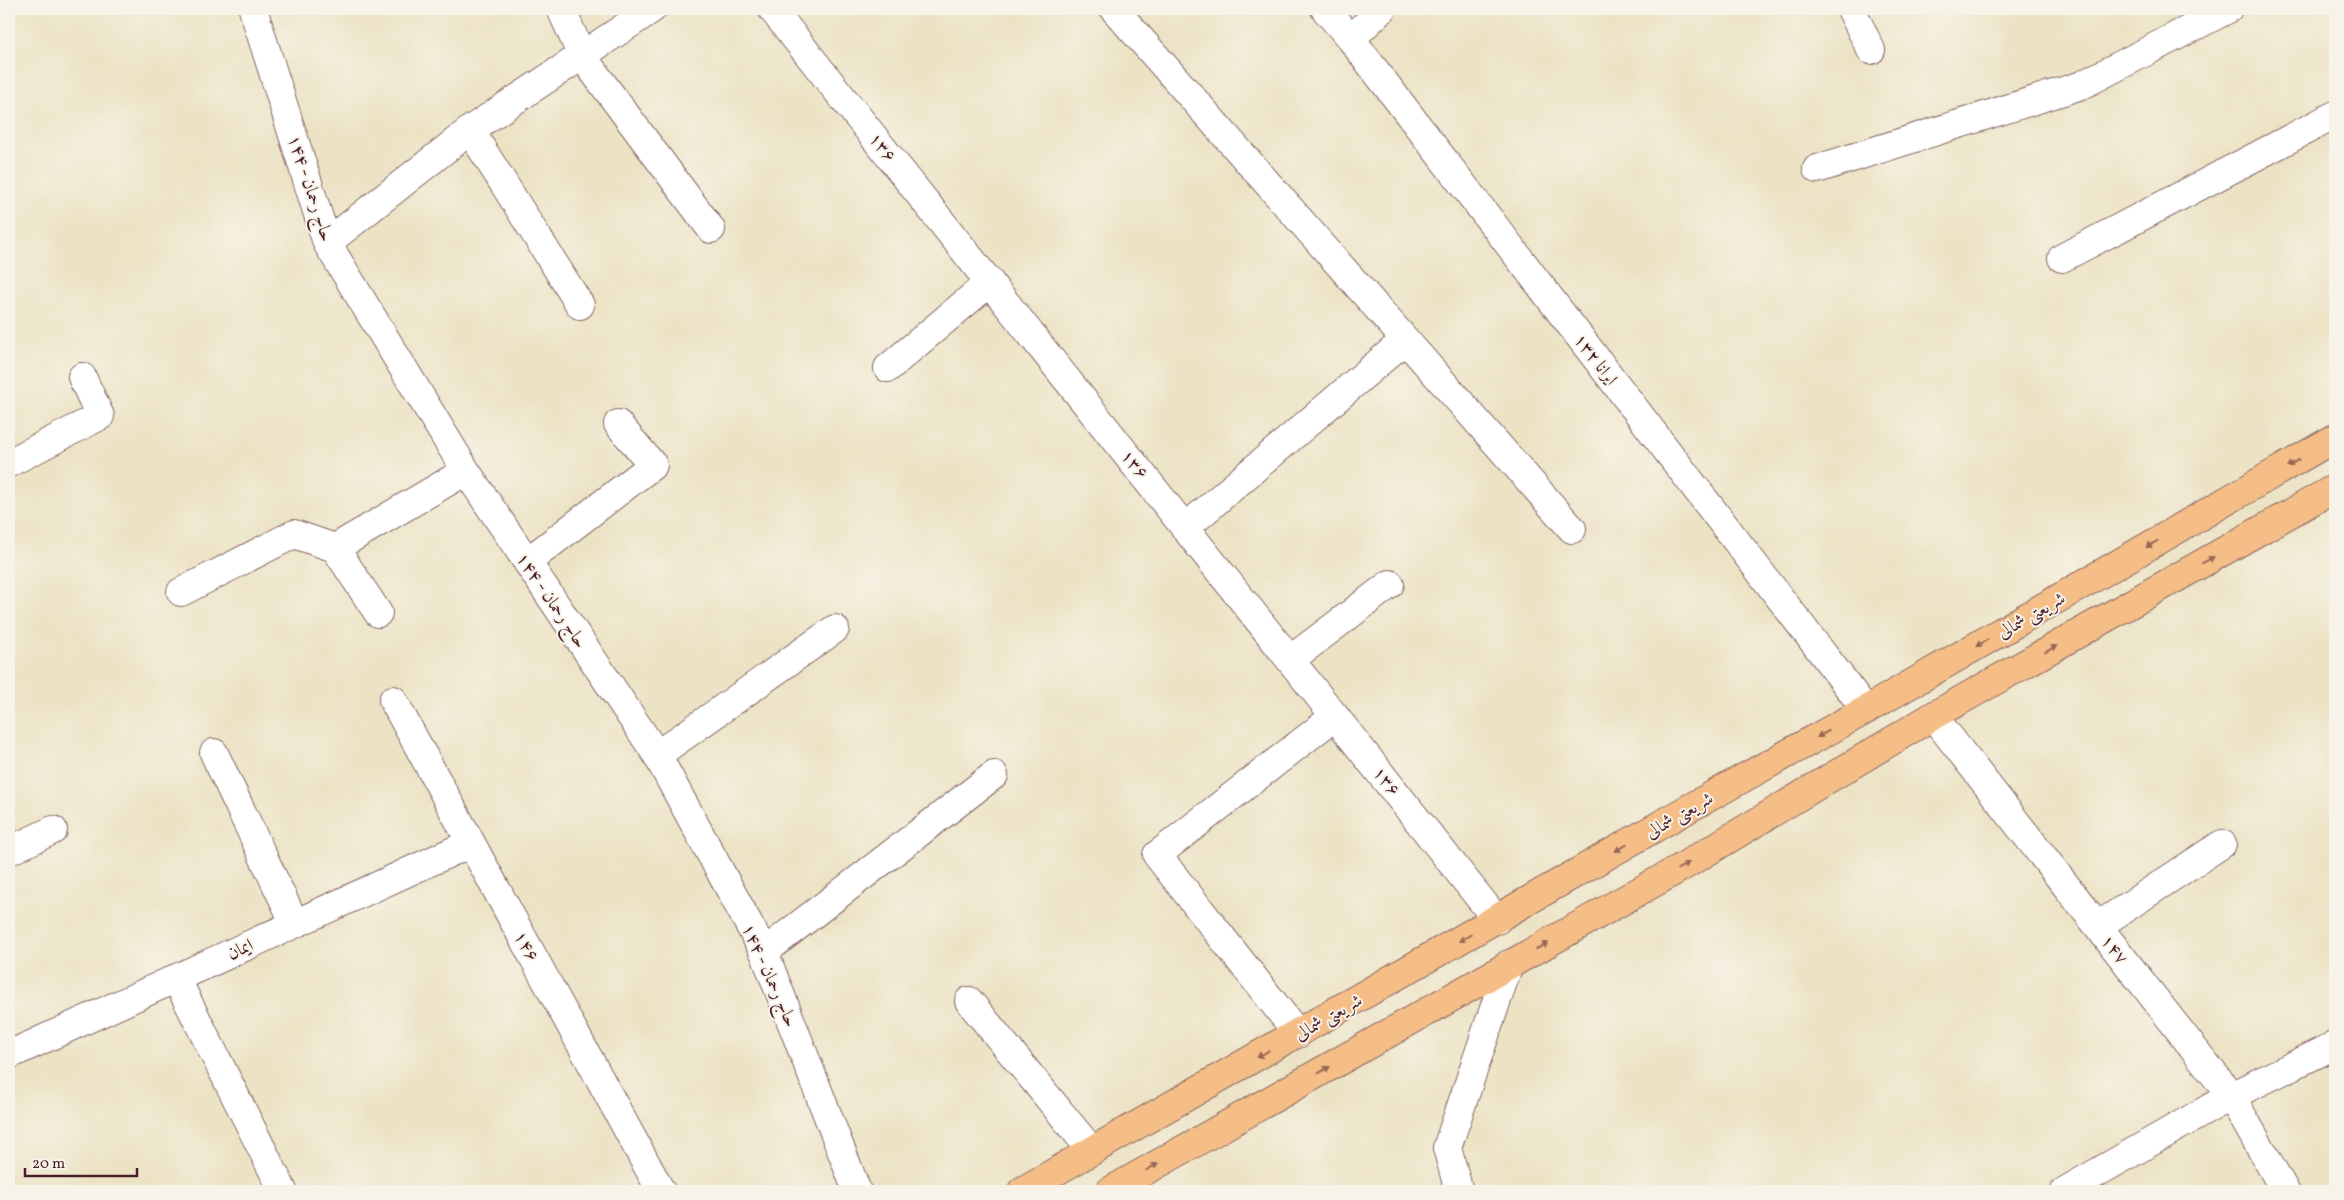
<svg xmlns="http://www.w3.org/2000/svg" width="2344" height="1200" font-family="Vollkorn,Amiri,serif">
<rect width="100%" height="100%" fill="#f7f3e8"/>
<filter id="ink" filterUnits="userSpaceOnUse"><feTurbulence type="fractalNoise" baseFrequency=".02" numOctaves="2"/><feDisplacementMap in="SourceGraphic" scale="10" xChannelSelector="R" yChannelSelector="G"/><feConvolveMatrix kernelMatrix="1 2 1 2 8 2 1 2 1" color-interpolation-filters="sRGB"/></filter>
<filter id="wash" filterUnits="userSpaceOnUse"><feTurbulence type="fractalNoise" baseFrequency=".0096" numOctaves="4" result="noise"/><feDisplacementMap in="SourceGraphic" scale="20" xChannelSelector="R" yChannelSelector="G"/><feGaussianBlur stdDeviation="1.12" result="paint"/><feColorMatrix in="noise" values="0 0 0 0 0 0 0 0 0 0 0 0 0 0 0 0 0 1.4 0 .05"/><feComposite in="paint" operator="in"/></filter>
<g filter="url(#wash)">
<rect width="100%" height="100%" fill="#ece3c5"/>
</g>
<g filter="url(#ink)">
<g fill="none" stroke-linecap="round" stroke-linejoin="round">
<!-- minor casing -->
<g stroke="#836461" stroke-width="30">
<path id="minor" d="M253 9 327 243 466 471 657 755 764 952 857 1191
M561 9 582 56 711 229
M772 9 1497 920
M1114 9 1572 529
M1325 9 1351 39 1866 710
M1851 9 1871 50
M1351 39 1382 9
M470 130 580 305
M1817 169 2082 85 2228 9
M327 243 470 130 652 9
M2062 258 2335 115
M888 368 990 282
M9 463 100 416 82 377
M1185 528 1405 340
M335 548 378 613
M527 562 653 465 618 424
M181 592 294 534 335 548 466 471
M1290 660 1390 584
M393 700 661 1191
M1933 716 2231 1096 2285 1191
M214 753 295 924
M657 755 835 629
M9 851 53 830
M2098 926 2222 844
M764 952 994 775
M176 978 283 1191
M969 1001 1092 1151
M1298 1034 1157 855 1335 716
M9 1055 471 843
M1459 1191 1447 1148 1509 964
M2065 1191 2231 1096 2335 1045"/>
</g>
<!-- major casing -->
<g stroke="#836461" stroke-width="30">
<path id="major" d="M1022 1191 1686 810 1866 710 2335 438
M1110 1191 1682 867 1933 716 2335 488"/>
</g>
<!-- minor -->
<use href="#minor" stroke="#fff" stroke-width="28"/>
<!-- major -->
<use href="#major" stroke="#f6be87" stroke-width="28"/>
</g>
<!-- one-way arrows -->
<defs><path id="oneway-solid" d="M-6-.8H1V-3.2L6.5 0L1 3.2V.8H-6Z" transform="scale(1.25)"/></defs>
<g fill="#976754">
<use href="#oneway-solid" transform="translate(2293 463) rotate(150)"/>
<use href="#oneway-solid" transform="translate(2152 544) rotate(150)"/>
<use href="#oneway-solid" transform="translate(2208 560) rotate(-29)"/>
<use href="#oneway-solid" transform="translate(1982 643) rotate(150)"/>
<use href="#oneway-solid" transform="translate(2051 649) rotate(-29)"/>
<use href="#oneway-solid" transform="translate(1823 734) rotate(151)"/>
<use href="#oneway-solid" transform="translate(1621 848) rotate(150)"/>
<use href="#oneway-solid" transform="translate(1683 866) rotate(-30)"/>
<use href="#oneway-solid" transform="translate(1465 938) rotate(150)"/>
<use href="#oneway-solid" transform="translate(1542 946) rotate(-29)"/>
<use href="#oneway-solid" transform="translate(1263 1054) rotate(150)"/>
<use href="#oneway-solid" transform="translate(1324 1070) rotate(-30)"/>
<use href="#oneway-solid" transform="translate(1152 1167) rotate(-30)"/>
</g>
</g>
<g text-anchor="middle" stroke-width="4" stroke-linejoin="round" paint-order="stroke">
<!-- street labels -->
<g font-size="18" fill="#4a1f2b" stroke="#f7f3e8">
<text transform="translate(883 147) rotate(52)" y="6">۱۳۶</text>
<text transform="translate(311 188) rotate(72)" y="6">حاج رحمان - ۱۴۴</text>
<text transform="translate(1596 359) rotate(53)" y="6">ایرانا ۱۳۲</text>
<text transform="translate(1135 464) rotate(51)" y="6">۱۳۶</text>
<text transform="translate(552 600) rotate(56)" y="6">حاج رحمان - ۱۴۴</text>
<text transform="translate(2031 615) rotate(-30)" y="6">شریعتی شمالی</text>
<text transform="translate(1387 781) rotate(52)" y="6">۱۳۶</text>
<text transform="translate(1679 815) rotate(-30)" y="6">شریعتی شمالی</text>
<text transform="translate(527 946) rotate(61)" y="6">۱۴۶</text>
<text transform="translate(240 949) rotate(-25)" y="6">ایمان</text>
<text transform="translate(2115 949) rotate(52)" y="6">۱۴۷</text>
<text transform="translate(770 975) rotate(66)" y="6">حاج رحمان - ۱۴۴</text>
<text transform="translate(1328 1017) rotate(-30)" y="6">شریعتی شمالی</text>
</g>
</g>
<!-- margin -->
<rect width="2344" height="1200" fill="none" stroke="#f7f3e8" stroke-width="30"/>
<!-- scale -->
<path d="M25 1168v8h112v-8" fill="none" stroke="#4a1f2b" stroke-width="2.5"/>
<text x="32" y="1168" font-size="15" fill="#4a1f2b" stroke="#f7f3e8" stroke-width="4" paint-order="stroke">20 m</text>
</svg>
